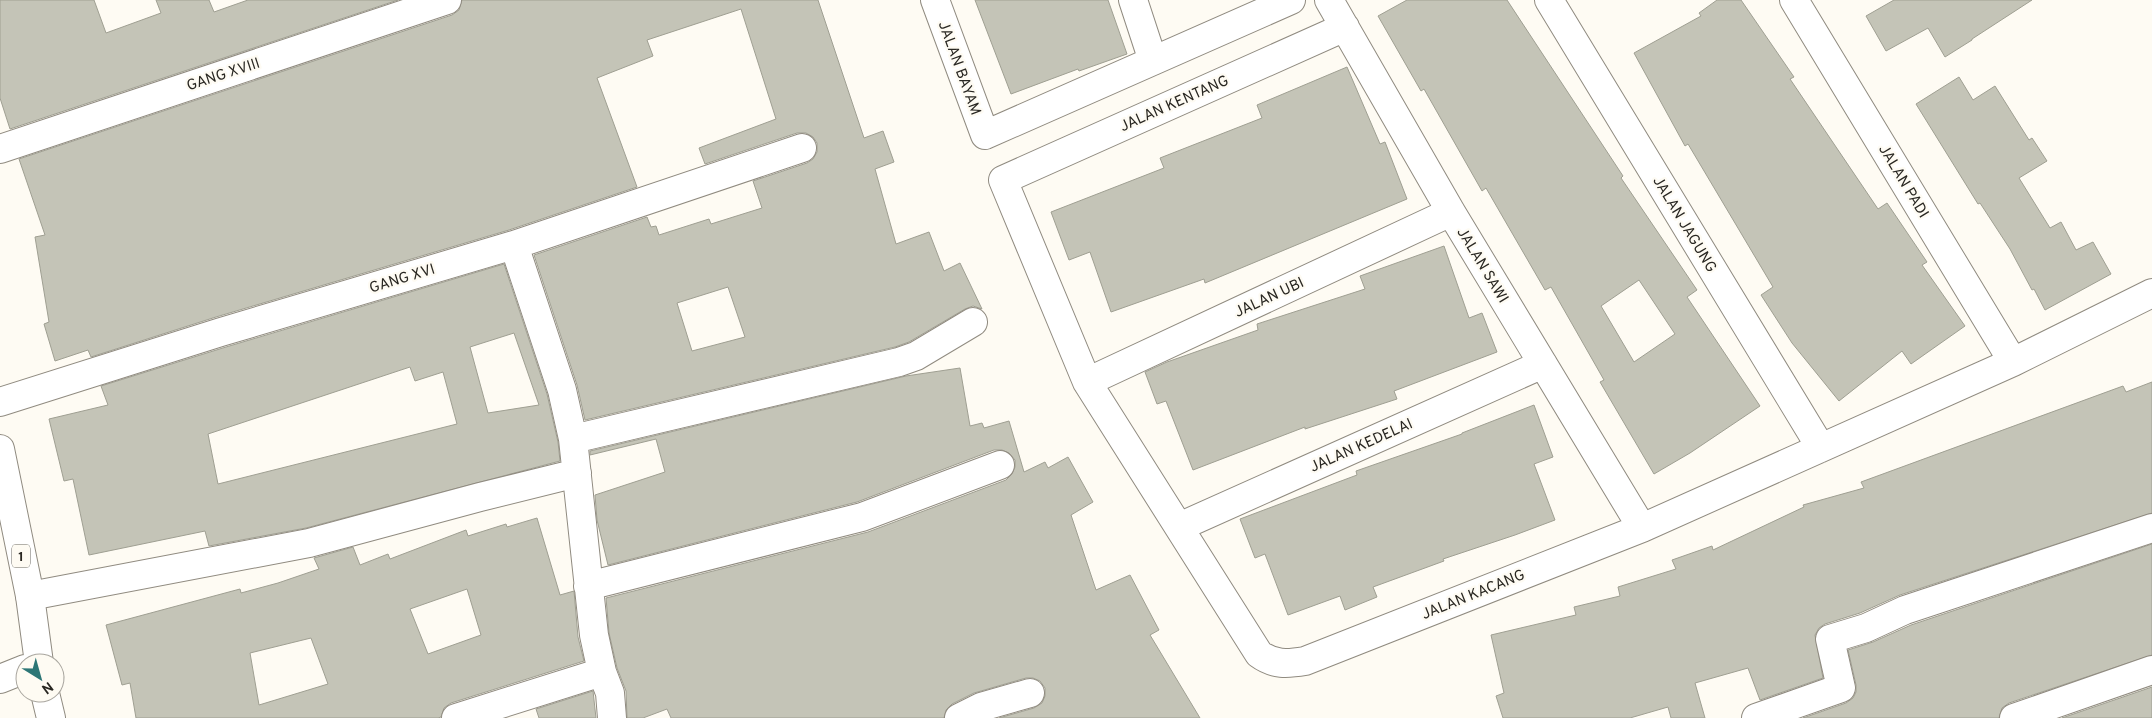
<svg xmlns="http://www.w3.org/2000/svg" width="2152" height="718" font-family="Overpass,sans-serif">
<rect width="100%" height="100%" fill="#fefbf3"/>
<!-- building -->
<path fill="#c4c4b7" stroke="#9f9f92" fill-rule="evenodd" d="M0 0H94L106 33 161 13 156 0H209L214 12 248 0H398L10 129 0 98Z
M462 0H818L864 138 883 131 894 162 875 169 896 244 929 232 944 271 960 263 982 309 973 306 965 309 909 342 895 347 585 420 577 385 534 255 647 217 651 227 656 226 659 235 709 219 711 224 762 208 753 181 807 163 813 159 817 152V143L813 137 806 133H797L705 164 699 148 776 119 741 9 647 40 653 56 597 78 637 187 509 230 216 317 91 357 88 350 55 361 44 324 49 322 35 237 45 235 19 159 452 15 459 10ZM728 287 745 337 692 351 677 303Z
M975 0H1108L1127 54 1079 71 1078 69 1011 94Z
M1407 0H1507L1623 176 1621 178 1697 290 1687 297 1760 406 1690 453 1654 474 1600 382 1604 380 1551 287 1545 290 1486 188 1482 191 1424 89 1421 91 1378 16ZM1639 280 1675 334 1634 362 1601 306Z
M1717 0H1741L1794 77 1790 79 1878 209 1887 203 1927 262 1922 265 1965 326 1911 364 1902 351 1839 401 1792 343 1761 295 1773 287 1688 144 1685 146 1634 53 1701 16 1699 13Z
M1894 0H2032L1972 39V40L1945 57 1928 28 1886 51 1866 16Z
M1347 67 1380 144 1385 142 1407 199 1205 283 1204 279 1111 312 1090 252 1069 260 1051 212 1164 168 1160 158 1262 118 1257 105Z
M1959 77 1973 100 1995 86 2029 140 2032 138 2047 161 2019 178 2050 228 2061 222 2076 250 2093 242 2111 274 2045 310 2034 289 2032 290 2010 249 1980 203 1978 204 1916 104Z
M1444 246 1469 318 1482 313 1497 352 1394 391 1397 399 1305 429V427L1193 470 1166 401 1157 404 1145 372 1167 362 1258 330 1257 324 1365 289 1360 276Z
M504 264 547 394 558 442 560 461 306 528 209 546 205 531 89 555 73 479 64 481 49 419 108 405 101 386 226 347ZM514 333 539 405 488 413 470 347ZM410 367 415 381 443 372 457 424 218 484 208 434Z
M960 368 970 426 982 423 984 428 1009 421 1024 472 1045 462 1048 468 1068 457 1093 502 1071 515 1096 590 1130 575 1159 630 1150 635 1200 718H999L1034 708 1042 703 1045 696V688L1040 681 1033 678H1026L974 693 952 704 946 710 944 718H671L667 709 643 718H627L626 691 617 668 609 633 606 598 868 532 1006 480 1012 474 1015 467V460L1009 453 1002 450H994L857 502 608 565 597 520 595 495 665 472 656 439 590 455V451L906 376Z
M2152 382V513L1900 595 1860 613 1825 624 1819 628 1815 635 1823 678 1760 700 1748 668 1695 683 1705 718H1671L1668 707 1630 718H1503L1496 696 1504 693 1491 635 1576 615 1574 607 1620 596 1618 587 1676 569 1672 560 1712 546 1713 550 1804 507 1803 505 1864 488 1861 482 2123 386 2126 392Z
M1534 405 1553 457 1534 464 1555 520 1515 535 1443 559 1444 561 1373 587 1377 597 1345 610 1340 596 1288 615 1265 554 1255 558 1240 519 1357 475 1356 471 1462 434V433Z
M537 518 560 595 574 591 578 637 584 661 451 703 444 708 441 717 438 718H136L130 683 122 685 106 625 240 589 241 593 278 583 319 569 314 558 353 547 360 565 388 554 390 559 466 530 468 536 506 524 507 527ZM467 589 481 635 428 654 410 609ZM311 638 328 684 259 705 250 653Z
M2152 544V655L2009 703 2002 708 1999 718H1803L1846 703 1853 698 1856 692V685L1848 650 1873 642 1911 625Z
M2152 687V718H2062Z
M593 691 596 718H539L536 709Z"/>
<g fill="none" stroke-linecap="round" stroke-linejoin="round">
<!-- minor casing -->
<g stroke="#908b80" stroke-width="30">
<path id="minor" d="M935 0 985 135 1291 0
M1133 0 1153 61
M1329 0 1451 212 1642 528
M1549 0 1821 448
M1794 0 2013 362
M1345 27 1003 180 1087 382 1259 654C1274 665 1287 664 1305 661L1642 528 2013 362 2152 293
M0 149 447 0
M514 245 562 390 573 439 594 635 602 672 610 693 612 718
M1087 382 1451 212
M0 402 221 332 514 245 802 148
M573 439 899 362 916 356 973 322
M1179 527 1543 364
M588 586 862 517 1000 465
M30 596 309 543 480 497 577 473
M0 679 25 669
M456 718 602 672
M959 718 981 707 1030 693
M1756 718 1841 688 1830 639 1866 628 1905 610 2152 528
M2014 718 2152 670"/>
</g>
<!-- highway casing -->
<g stroke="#908b80" stroke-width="30">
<path id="highway" d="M0 449 30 596 39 663
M45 693 51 718"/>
</g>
<!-- minor -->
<use href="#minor" stroke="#fff" stroke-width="28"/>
<!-- highway -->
<use href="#highway" stroke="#fff" stroke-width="28"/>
</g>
<g text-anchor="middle" stroke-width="4.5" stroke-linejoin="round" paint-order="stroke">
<!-- shield labels -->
<rect fill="#fefbf3" stroke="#696761" stroke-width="1" x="12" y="544.5" width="18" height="23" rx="4"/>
<g font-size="14" font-weight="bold" fill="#292722">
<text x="21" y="561">1</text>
</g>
<!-- street labels -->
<g font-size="15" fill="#292722" stroke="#fefbf3">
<text transform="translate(960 68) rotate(70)" y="5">JALAN BAYAM</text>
<text transform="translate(223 74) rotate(-18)" y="5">GANG XVIII</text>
<text transform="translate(1174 103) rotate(-24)" y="5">JALAN KENTANG</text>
<text transform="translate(1904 181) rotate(59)" y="5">JALAN PADI</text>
<text transform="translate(1685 224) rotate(59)" y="5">JALAN JAGUNG</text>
<text transform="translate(1483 265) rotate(59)" y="5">JALAN SAWI</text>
<text transform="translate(402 278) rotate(-17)" y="5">GANG XVI</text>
<text transform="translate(1269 297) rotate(-25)" y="5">JALAN UBI</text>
<text transform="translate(1361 445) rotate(-24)" y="5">JALAN KEDELAI</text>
<text transform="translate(1473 594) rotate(-22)" y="5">JALAN KACANG</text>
</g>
</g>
<!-- north arrow -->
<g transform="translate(40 678) rotate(143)"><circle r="24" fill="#fefbf3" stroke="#a9a69f"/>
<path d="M0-4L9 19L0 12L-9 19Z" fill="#2c7676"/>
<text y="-8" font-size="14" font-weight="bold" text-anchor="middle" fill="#292722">N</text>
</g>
</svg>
